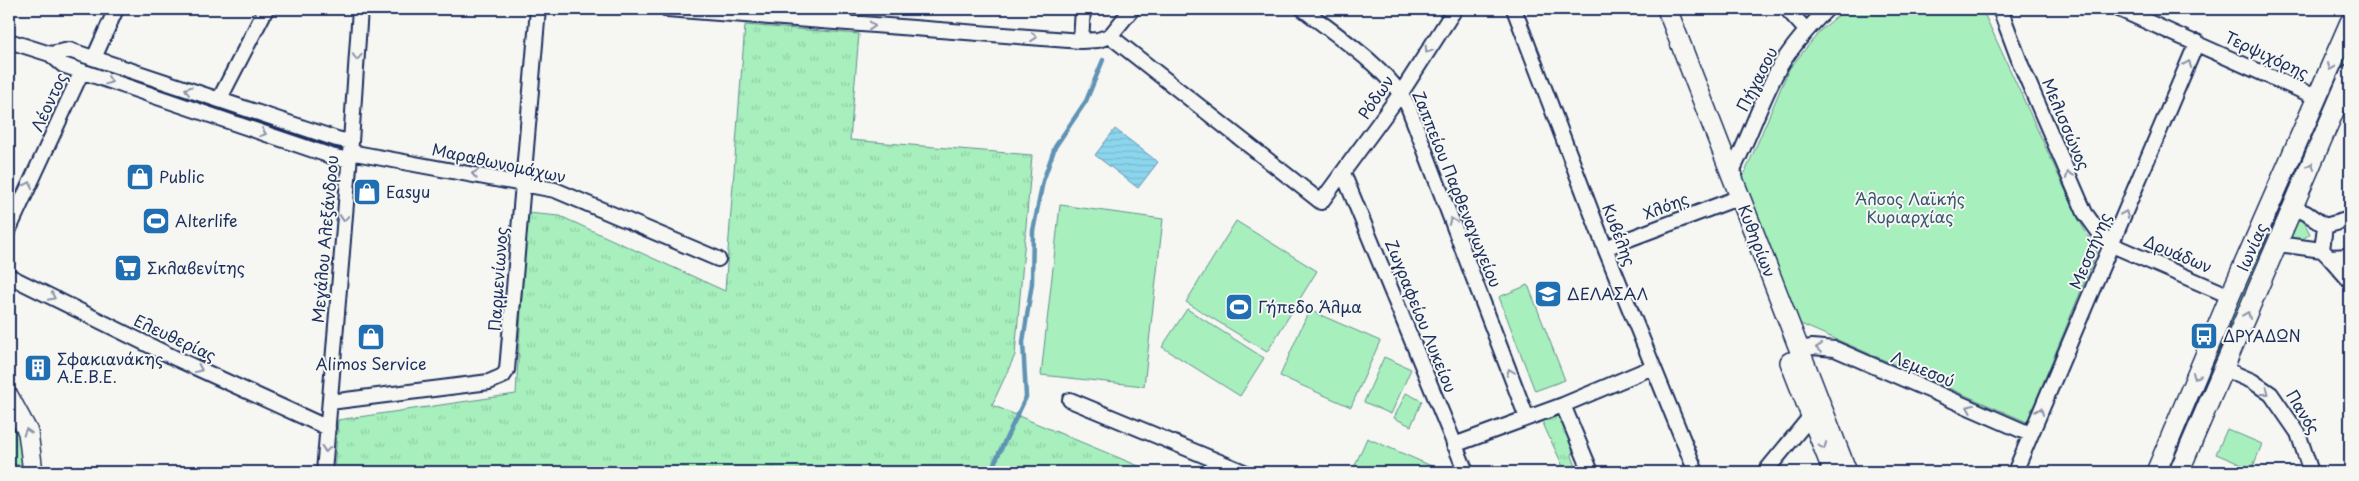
<svg xmlns="http://www.w3.org/2000/svg" width="2359" height="481" font-family="'Playpen Sans',sans-serif">
<defs>
<pattern id="grass-tufts" width="24" height="20" patternUnits="userSpaceOnUse" patternTransform="scale(1.25)"><rect width="24" height="20" fill="#a7efbc"/><path d="M3 7l-1-3M5 7V3M7 7l1-3M15 17l-1-3M17 17v-4M19 17l1-3" fill="none" stroke="#8fcda4"/></pattern>
<pattern id="water-rules" width="6" height="5" patternUnits="userSpaceOnUse" patternTransform="scale(1.25)"><rect width="6" height="5" fill="#8cd6ed"/><path d="M0 2.5h6" fill="none" stroke="#78b8ce"/></pattern>
</defs>
<rect width="100%" height="100%" fill="#f6f6f2"/>
<filter id="ink" filterUnits="userSpaceOnUse"><feTurbulence type="fractalNoise" baseFrequency=".02" numOctaves="2"/><feDisplacementMap in="SourceGraphic" scale="10" xChannelSelector="R" yChannelSelector="G"/><feConvolveMatrix kernelMatrix="1 2 1 2 8 2 1 2 1" color-interpolation-filters="sRGB"/></filter>
<g filter="url(#ink)">
<!-- grass -->
<path fill="url(#grass-tufts)" stroke="#618f8d" d="M745 25 859 34 850 140 1032 155 1015 355 992 405 1153 472H334L338 420 516 394 527 213 560 216 725 291Z
M2350 41V59L2289 197 2286 193Z
M2303 220 2310 234C2304 239 2296 242 2289 238L2297 221Z
M2261 247 2265 248 2267 253 2173 472H2161Z
M1560 411 1574 448 1572 456 1578 472H1565C1558 453 1548 437 1541 418Z"/>
<!-- park -->
<path fill="#a7efbc" stroke="#618f8d" d="M1846 9H1982L2079 220 2097 252 2027 422 1796 322 1741 182 1789 69 1821 30Z
M1060 205 1163 219 1144 386 1041 375Z
M1236 221 1317 271 1267 352 1186 302Z
M1528 285 1565 380 1535 391 1499 297Z
M1187 309 1264 358 1240 396 1162 347Z
M1309 310 1380 341 1351 407 1280 376Z
M1384 357 1411 369 1391 414 1364 402Z
M1406 393 1422 401 1411 426 1394 418Z
M9 404 25 436 28 464 13 465V472H9Z
M2227 429 2262 444 2252 469 2216 454Z
M1367 438 1436 468 1434 472H1352Z"/>
<!-- water -->
<path fill="url(#water-rules)" stroke="#5f93b4" d="M1115 129 1158 162 1138 188 1095 155Z"/>
<g fill="none" stroke-linecap="round" stroke-linejoin="round">
<!-- stream -->
<path stroke="#5f93b4" stroke-width="4.5" d="M990 472 1026 397 1023 342 1032 283 1033 231 1043 181 1055 147 1086 101 1103 60"/>
<!-- street casing -->
<g stroke="#1b2f5e" stroke-width="18">
<path id="street" d="M667 9 1081 41 1098 40 1110 36
M1303 9C1337 36 1388 68 1408 106L1527 418
M1514 9 1605 248 1696 472
M1787 9 1806 30
M2000 9 2021 65 2085 213 2098 231 2112 245 2230 296
M2119 9 2318 98
M844 23 845 9
M1110 36 1321 202 1401 93 1455 9
M1110 36 1132 9
M9 41 50 54 63 65 331 156 349 160
M1081 41 1083 9
M50 54 69 50 337 139 351 142
M94 58 116 9
M219 100 266 9
M350 152 555 190 718 259
M1343 173 1466 472
M1731 173C1749 139 1760 102 1779 68 1792 46 1809 27 1827 9
M2325 226 2350 219
M9 229 82 71
M2278 244 2322 250 2325 226 2306 213 2293 208
M1605 248 1740 197
M2324 252 2329 257 2350 256
M2329 257 2350 281
M9 276 177 359 328 428
M1799 349 1812 347 1835 349 2030 434
M2224 369 2252 381 2271 394 2298 433 2311 472
M1070 400 1244 472
M330 402 489 382 503 376 507 370 538 9
M1563 405 1591 472
M1454 445 1563 405 1653 367
M324 472 351 142 360 9
M1765 472 1815 411
M2015 472 2197 42"/>
</g>
<!-- secondary casing -->
<g stroke="#1b2f5e" stroke-width="22">
<path id="secondary" d="M1667 9 1847 472
M1790 362 1833 472
M9 397 28 432 33 472
M2156 472 2230 296 2350 22
M2179 472 2350 74"/>
</g>
<!-- street -->
<use href="#street" stroke="#f6f6f2" stroke-width="14"/>
<!-- secondary -->
<use href="#secondary" stroke="#f6f6f2" stroke-width="19"/>
</g>
<!-- one-way arrows -->
<defs><path id="oneway-chevron" d="M-2-3.5L2.5 0L-2 3.5" fill="none" stroke-width="1.6" stroke-linecap="round" stroke-linejoin="round" transform="scale(1.25)"/></defs>
<g stroke="#8892a8">
<use href="#oneway-chevron" transform="translate(872 26) rotate(4)"/>
<use href="#oneway-chevron" transform="translate(1034 37) rotate(4)"/>
<use href="#oneway-chevron" transform="translate(1428 50) rotate(123)"/>
<use href="#oneway-chevron" transform="translate(357 57) rotate(94)"/>
<use href="#oneway-chevron" transform="translate(2188 64) rotate(-67)"/>
<use href="#oneway-chevron" transform="translate(2331 67) rotate(113)"/>
<use href="#oneway-chevron" transform="translate(109 81) rotate(19)"/>
<use href="#oneway-chevron" transform="translate(188 90) rotate(-161)"/>
<use href="#oneway-chevron" transform="translate(263 133) rotate(19)"/>
<use href="#oneway-chevron" transform="translate(2311 166) rotate(-67)"/>
<use href="#oneway-chevron" transform="translate(475 174) rotate(-170)"/>
<use href="#oneway-chevron" transform="translate(2069 175) rotate(-113)"/>
<use href="#oneway-chevron" transform="translate(29 185) rotate(-65)"/>
<use href="#oneway-chevron" transform="translate(2125 214) rotate(-67)"/>
<use href="#oneway-chevron" transform="translate(344 218) rotate(95)"/>
<use href="#oneway-chevron" transform="translate(1452 221) rotate(-111)"/>
<use href="#oneway-chevron" transform="translate(52 297) rotate(26)"/>
<use href="#oneway-chevron" transform="translate(2247 315) rotate(-67)"/>
<use href="#oneway-chevron" transform="translate(1819 348) rotate(-174)"/>
<use href="#oneway-chevron" transform="translate(199 369) rotate(25)"/>
<use href="#oneway-chevron" transform="translate(1510 372) rotate(-111)"/>
<use href="#oneway-chevron" transform="translate(2196 376) rotate(113)"/>
<use href="#oneway-chevron" transform="translate(2266 392) rotate(37)"/>
<use href="#oneway-chevron" transform="translate(1970 408) rotate(-157)"/>
<use href="#oneway-chevron" transform="translate(2040 411) rotate(-67)"/>
<use href="#oneway-chevron" transform="translate(27 432) rotate(-107)"/>
<use href="#oneway-chevron" transform="translate(1823 446) rotate(69)"/>
<use href="#oneway-chevron" transform="translate(326 449) rotate(95)"/>
</g>
</g>
<!-- icons -->
<defs>
<g id="shop-square" transform="scale(1.4375)"><rect x="-9" y="-9" width="18" height="18" rx="4" fill="#1f6fb2" stroke="#f6f6f2"/><path d="M-5-2.5h2.3a2.7 3.5 0 0 1 5.4 0H5L5.5 6h-11ZM-1.5-2.5h3a1.5 2.3 0 0 0-3 0Z" fill="#fff"/></g>
<g id="stadium-square" transform="scale(1.4375)"><rect x="-9" y="-9" width="18" height="18" rx="4" fill="#1f6fb2" stroke="#f6f6f2"/><path d="M0-5a6.5 5 0 1 0 0 10a6.5 5 0 1 0 0-10ZM-3.5-1.8h7v3.6h-7Z" fill="#fff"/></g>
<g id="supermarket-square" transform="scale(1.4375)"><rect x="-9" y="-9" width="18" height="18" rx="4" fill="#1f6fb2" stroke="#f6f6f2"/><path d="M-6-5.5h2.5l.6 2H6L4.5 2H-2.5L-4.4-4H-6ZM-1.5 3.2a1.3 1.3 0 1 0 .1 0ZM3 3.2a1.3 1.3 0 1 0 .1 0Z" fill="#fff"/></g>
<g id="school-square" transform="scale(1.4375)"><rect x="-9" y="-9" width="18" height="18" rx="4" fill="#1f6fb2" stroke="#f6f6f2"/><path d="M0-5L7-2L0 1L-7-2ZM-4 1L0 2.5L4 1V4Q0 6-4 4Z" fill="#fff"/></g>
<g id="bus-square" transform="scale(1.4375)"><rect x="-9" y="-9" width="18" height="18" rx="4" fill="#1f6fb2" stroke="#f6f6f2"/><path d="M-5-6H5V4H4V6H2V4H-2V6H-4V4H-5ZM-3.5-4V0h7V-4ZM-3.5 1.2v1.5H-2V1.2ZM2 1.2v1.5H3.5V1.2Z" fill="#fff"/></g>
<g id="building-square" transform="scale(1.4375)"><rect x="-9" y="-9" width="18" height="18" rx="4" fill="#1f6fb2" stroke="#f6f6f2"/><path d="M-4-6H4V6H1V3H-1V6H-4ZM-2.5-4.3h1.7v1.8h-1.7ZM.8-4.3h1.7v1.8H.8ZM-2.5-1h1.7V.8h-1.7ZM.8-1h1.7V.8H.8Z" fill="#fff"/></g>
</defs>
<g fill-rule="evenodd">
<use href="#shop-square" x="140" y="177"/>
<use href="#shop-square" x="367" y="192"/>
<use href="#stadium-square" x="156" y="221"/>
<use href="#supermarket-square" x="128" y="268"/>
<use href="#school-square" x="1548" y="294"/>
<use href="#stadium-square" x="1239" y="307"/>
<use href="#bus-square" x="2204" y="336"/>
<use href="#shop-square" x="371" y="337"/>
<use href="#building-square" x="38" y="368"/>
</g>
<g text-anchor="middle" stroke-width="4" stroke-linejoin="round" paint-order="stroke">
<!-- street labels -->
<g font-size="16" fill="#1b2f5e" stroke="#f6f6f2">
<text transform="translate(2267 55) rotate(25)" y="6">Τερψιχόρης</text>
<text transform="translate(1757 79) rotate(-63)" y="6">Πήγασου</text>
<text transform="translate(1376 97) rotate(-55)" y="6">Ρόδων</text>
<text transform="translate(49 102) rotate(-65)" y="6">Λέοντος</text>
<text transform="translate(2066 124) rotate(67)" y="6">Μελισσώνος</text>
<text transform="translate(499 163) rotate(12)" y="6">Μαραθωνομάχων</text>
<text transform="translate(1457 189) rotate(68)" y="6">Ζαππείου Παρθεναγωγείου</text>
<text transform="translate(1666 206) rotate(-21)" y="6">Χλόης</text>
<text transform="translate(1619 235) rotate(69)" y="6">Κυβέλης</text>
<text transform="translate(325 239) rotate(-85)" y="6">Μεγάλου Αλεξάνδρου</text>
<text transform="translate(1757 241) rotate(69)" y="6">Κυθηρίων</text>
<text transform="translate(2252 247) rotate(-66)" y="6">Ιωνίας</text>
<text transform="translate(2090 251) rotate(-67)" y="6">Μεσσήνης</text>
<text transform="translate(2178 254) rotate(23)" y="6">Δρυάδων</text>
<text transform="translate(498 279) rotate(-86)" y="6">Παρμενίωνος</text>
<text transform="translate(1421 316) rotate(68)" y="6">Ζωγραφείου Λυκείου</text>
<text transform="translate(175 338) rotate(25)" y="6">Ελευθερίας</text>
<text transform="translate(1923 369) rotate(23)" y="6">Λεμεσού</text>
<text transform="translate(2303 412) rotate(59)" y="6">Πανός</text>
</g>
<!-- poi labels -->
<g font-size="16" fill="#1b2f5e" stroke="#f6f6f2" text-anchor="start">
<text x="159" y="183">Public</text>
<text x="386" y="198">Easyu</text>
<text x="175" y="227">Alterlife</text>
<text x="147" y="274">Σκλαβενίτης</text>
<text x="1567" y="300">ΔΕΛΑΣΑΛ</text>
<text x="1258" y="313">Γήπεδο Άλμα</text>
<text x="2223" y="342">ΔΡΥΑΔΩΝ</text>
<text x="57" y="365">Σφακιανάκης<tspan x="57" dy="18">Α.Ε.Β.Ε.</tspan></text>
<text x="371" y="370" text-anchor="middle">Alimos Service</text>
</g>
<!-- park labels -->
<g font-size="16" fill="#375571" stroke="#f6f6f2">
<text x="1910" y="205">Άλσος Λαϊκής<tspan x="1910" dy="18">Κυριαρχίας</tspan></text>
</g>
</g>
<!-- margin -->
<rect width="2359" height="481" fill="none" stroke="#f6f6f2" stroke-width="30"/>
<rect x="15" y="15" width="2329" height="451" fill="none" stroke="#1b2f5e" stroke-width="2" filter="url(#ink)"/>
</svg>
